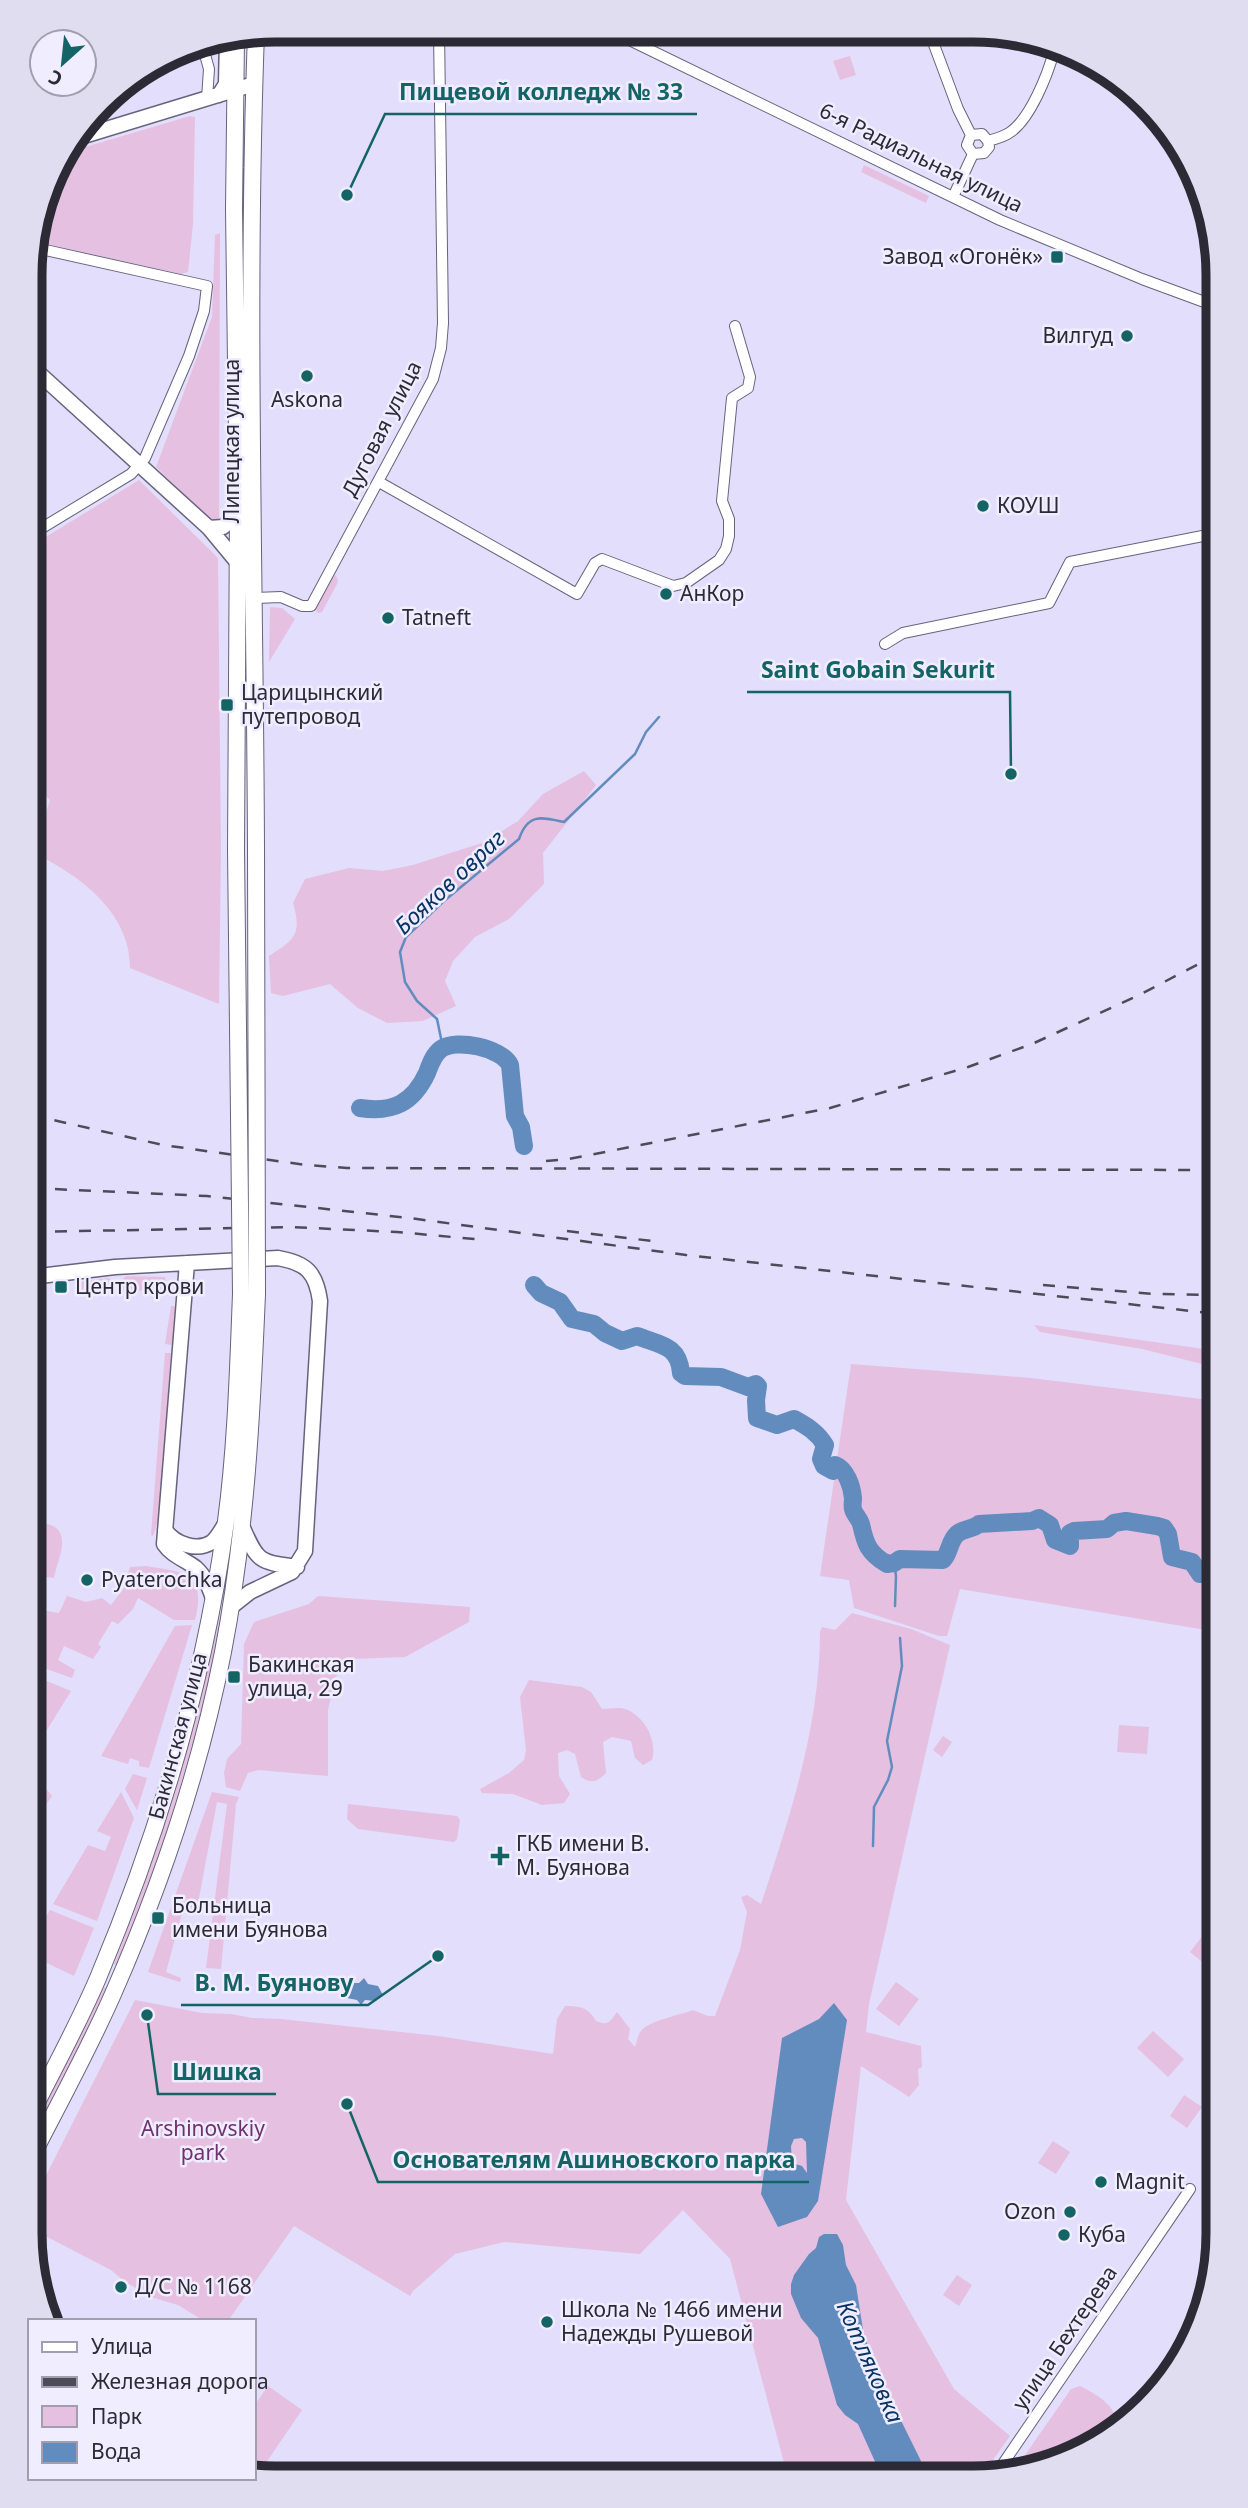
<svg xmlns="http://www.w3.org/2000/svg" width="1248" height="2508" font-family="'Noto Sans',sans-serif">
<rect width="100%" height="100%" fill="#e2defb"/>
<!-- green -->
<path fill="#e5c0e1" d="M850 56 856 75 840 80 833 61Z
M190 116 195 117 193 224 188 272 181 274 38 242 33 239 55 166 65 153Z
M864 165 929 196 926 203 861 172Z
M220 233 219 528 156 467 212 317 215 235Z
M139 480 218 558 221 849 219 1004 130 968C131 913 79 874 33 853L50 800 44 794 31 800V546Z
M336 575 338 582 322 612 318 613 315 608 333 576Z
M270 607 282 608 295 619 269 662Z
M584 771 596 785 543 853 544 884 509 919 475 937 453 961 445 981 456 1006 423 1021 387 1023 358 1008 330 984 283 996 271 993 269 956C295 940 302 934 293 903L305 879 349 868 383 871 413 865 485 842 518 821 543 794Z
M126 1276 165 1277 167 1290 120 1291 121 1281Z
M108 1278 113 1281V1291L78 1293V1282Z
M171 1306H176L172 1345 165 1344Z
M1034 1325 1218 1351V1368L1142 1349 1040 1332Z
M165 1353H171L159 1518 153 1536 151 1535Z
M851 1364 1031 1378 1218 1401V1632L960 1589 947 1636H939L854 1608 849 1580 820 1576Z
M30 1522C37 1523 47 1523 53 1526 72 1536 56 1563 54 1578L30 1575Z
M146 1566C184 1572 207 1573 195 1620H174L138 1598 133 1609 118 1624 112 1621 98 1644 101 1647 93 1659 64 1646 58 1660 75 1670 72 1678 30 1663V1608L59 1613 67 1596 86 1602 102 1598 111 1605 124 1588 130 1567Z
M318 1596 470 1607 469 1622 405 1657 349 1659 335 1678 328 1710V1776L258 1770 248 1773 240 1791 226 1787 224 1773 227 1759 241 1744 244 1644 254 1622 309 1604Z
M221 1612 225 1613C198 1734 164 1851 118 1966L114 1964C160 1850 195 1733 221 1612Z
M852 1613 911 1629 950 1645 869 2004 866 2032 921 2046 922 2067 918 2069 919 2085 909 2097 861 2066 846 2200 954 2389 1010 2436 981 2477 788 2478 730 2259 683 2210 640 2254 504 2242 455 2254 413 2291 410 2296 294 2226 228 2321H204L178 2305 151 2297 124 2281 111 2270 30 2228V2207L135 2000 202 2013 231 2014 252 2018 281 2019 438 2036 553 2054 557 2019 565 2006C579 2006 588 2007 596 2021 608 2026 610 2022 617 2012L630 2029 628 2039 635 2047C637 2042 638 2034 641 2031 648 2021 680 2015 693 2010L708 2016H715L740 1950 747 1912 741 1897 747 1895 761 1904C790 1817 820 1725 820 1632L822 1627 835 1630Z
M192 1625 149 1768 139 1766V1761L130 1758 128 1764 101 1756 175 1626Z
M37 1677 71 1691 42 1738 30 1734V1696Z
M529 1680 582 1687 591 1692 602 1709C609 1709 619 1707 625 1709 644 1715 658 1741 652 1760L643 1765 635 1758 631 1741 612 1737 603 1742 606 1773C597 1782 592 1784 581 1777L575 1754 567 1750 558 1753 559 1776 570 1794 564 1803 542 1805 513 1794 482 1793 480 1789 509 1773 524 1760 526 1750 520 1697Z
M1119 1725 1149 1727 1147 1754 1117 1752Z
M943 1736 952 1742 942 1757 933 1750Z
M133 1774 147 1778 137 1810 125 1789Z
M30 1778 43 1785 52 1796 30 1828V1793L34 1784 30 1782Z
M121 1792 134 1818 97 1921 53 1904 88 1845 105 1851 111 1837 97 1831Z
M212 1792 239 1797 236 1804 221 1969 206 1968 227 1804 217 1802 197 1909 184 1906 166 1972 181 1978 180 1982 148 1972Z
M348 1804 457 1816 460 1820 457 1839 454 1842 358 1829 347 1819Z
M50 1910 94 1928 74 1976 30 1955V1942Z
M1208 1929 1218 1936V1949L1206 1965 1190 1952Z
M896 1982 919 1999 899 2026 876 2009Z
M104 1987 108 1989 30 2147V2137Z
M1153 2031 1184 2059 1168 2077 1137 2048Z
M1184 2095 1202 2107 1187 2128 1170 2116Z
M1053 2141 1070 2152 1056 2174 1038 2163Z
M957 2275 972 2285 959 2306 943 2295Z
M268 2386 302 2410 257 2476H254V2406Z
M1080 2386C1099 2396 1116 2405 1119 2428L1110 2437 1052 2465 1014 2471 1071 2389Z"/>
<!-- water -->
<path fill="#638cbe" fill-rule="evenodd" d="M364 1978 368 1984 378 1986 383 1995 378 1997 376 2001 365 2000 361 2005 357 2000 347 1998V1993L342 1990 349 1983H359Z
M834 2003 847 2020 818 2201 807 2217 778 2227 761 2194 782 2038 819 2019ZM802 2138 806 2142 807 2173 802 2166 792 2163 791 2146 794 2139Z
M824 2234H837L843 2245 846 2265 856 2285 863 2330 874 2366 921 2461 917 2478 882 2477 858 2424 845 2415 837 2405 818 2338 801 2318 791 2294V2284L794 2275 809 2254 816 2248 819 2237Z"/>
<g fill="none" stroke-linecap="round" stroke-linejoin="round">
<!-- stream -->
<path stroke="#638cbe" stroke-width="2.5" d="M443 1048 437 1019 417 1001 405 982 400 952 406 937 444 901 519 839C528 813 541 817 564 822L635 754 646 732 659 717
M894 1563 896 1576 895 1606
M873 1846 874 1807 888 1780 892 1767 887 1741 902 1666 900 1638"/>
<!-- river -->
<path stroke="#638cbe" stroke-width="18" d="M360 1108C393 1113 413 1103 427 1073 430 1065 433 1055 441 1049 456 1038 502 1048 510 1065L515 1116 521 1127 524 1146
M534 1285 541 1293 560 1302 572 1319 594 1324 605 1333 622 1341 637 1336C660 1345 679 1345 681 1373L685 1376 721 1377 748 1387 756 1384 758 1386 756 1400 757 1418 777 1425 794 1419C807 1426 817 1432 825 1445L821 1459 824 1466 833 1471 835 1465C846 1469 852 1486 853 1498 853 1502 852 1506 853 1509 854 1514 859 1518 861 1524 865 1543 868 1553 887 1564L894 1563 900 1559 943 1560C950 1553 949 1541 957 1534 964 1528 972 1530 979 1524L1032 1521 1039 1518 1050 1525 1055 1540 1070 1546V1533L1074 1531 1107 1529 1114 1523 1126 1521 1157 1526 1164 1528 1168 1534 1172 1557 1192 1562 1200 1574 1209 1573 1218 1560"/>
<!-- street casing -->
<g stroke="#67637c" stroke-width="12">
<path id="street" d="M613 32 1000 220 1142 279 1218 307
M930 34 958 109 971 135
M202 44 209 69 207 99
M971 135 967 145 973 154 984 153 989 147 988 141
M971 135 982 134 988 141
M988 141C995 139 1003 137 1009 133 1030 120 1048 74 1054 51
M953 197 973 154
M379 482 577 594 595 563 602 559 673 586 686 583 719 560 726 549 729 536V519L722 501 732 398 748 388 750 377 735 326
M32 534 131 474 145 458 189 356 204 311 207 286 32 247
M255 598 281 597 302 606H311L433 379 441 348 443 323 439 31
M885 644 903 633 1049 603 1070 562 1218 533
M996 2474 1190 2189"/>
</g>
<!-- secondary casing -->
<g stroke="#67637c" stroke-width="17">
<path id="secondary" d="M219 95 226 84 227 39
M77 138 254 84
M32 367 209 528 238 563
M209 528 223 527 238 514
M187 1263 164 1544C172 1556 186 1560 196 1568 205 1576 209 1587 213 1598
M31 1277 115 1267 278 1258C306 1263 316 1272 320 1301L305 1551 292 1572 250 1592 231 1607
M243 1528C258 1563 260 1562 297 1567
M165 1530C175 1544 197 1552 212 1542 218 1537 222 1529 226 1522"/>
</g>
<!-- primary casing -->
<g stroke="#67637c" stroke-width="18">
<path id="primary" d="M236 849 238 514 234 209 236 37
M256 849C255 577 246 305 256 33
M30 2116C53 2070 78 2025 98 1978 159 1833 205 1677 226 1521 236 1446 238 1369 241 1294
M30 2160C58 2105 88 2051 113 1994 161 1885 200 1769 223 1652 246 1533 252 1414 257 1294"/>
</g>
<!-- street -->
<use href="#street" stroke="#fff" stroke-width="10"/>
<!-- secondary -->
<use href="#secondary" stroke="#fff" stroke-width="14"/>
<!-- primary -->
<use href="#primary" stroke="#fff" stroke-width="16"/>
<!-- rail -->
<path stroke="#4d4b59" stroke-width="2.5" stroke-dasharray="12 12" stroke-linecap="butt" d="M31 1115 163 1145 306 1165 347 1168 1218 1170
M546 1161 569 1159 830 1108 968 1067 1032 1044 1139 995 1218 954
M31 1188 207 1196 409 1218 686 1255 1218 1314
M567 1231 661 1242
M31 1232 291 1227 397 1232 485 1240
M1043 1285 1155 1294 1218 1295"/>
<!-- primary-bridge casing -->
<g stroke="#67637c" stroke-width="18" stroke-linecap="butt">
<path id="primary-bridge" d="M236 849 241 1294
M256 849 257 1294"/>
</g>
<!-- primary-bridge -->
<use href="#primary-bridge" stroke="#fff" stroke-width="16"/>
</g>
<!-- markers -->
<g fill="#146466" stroke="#efedff" stroke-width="2.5">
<rect x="1050" y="250" width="14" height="14" rx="3.5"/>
<circle cx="1127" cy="336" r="7"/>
<circle cx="307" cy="376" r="7"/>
<circle cx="983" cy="506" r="7"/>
<circle cx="666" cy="594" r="7"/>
<circle cx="388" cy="618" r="7"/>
<rect x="220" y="698" width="14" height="14" rx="3.5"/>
<rect x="54" y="1280" width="14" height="14" rx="3.5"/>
<circle cx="87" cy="1580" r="7"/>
<rect x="227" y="1670" width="14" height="14" rx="3.5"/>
<path d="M496.5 1845.5h7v7h7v7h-7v7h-7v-7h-7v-7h7z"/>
<rect x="151" y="1911" width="14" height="14" rx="3.5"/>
<circle cx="1101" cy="2182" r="7"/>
<circle cx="1070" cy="2212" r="7"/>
<circle cx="1064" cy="2235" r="7"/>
<circle cx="121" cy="2287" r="7"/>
<circle cx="547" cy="2322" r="7"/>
</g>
<g text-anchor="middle" stroke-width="5" stroke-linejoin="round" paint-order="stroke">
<!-- street labels -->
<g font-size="21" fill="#2b2a35" stroke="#efedff">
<text transform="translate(921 158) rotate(26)" y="7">6-я Радиальная улица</text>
<text transform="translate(382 429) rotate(-63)" y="7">Дуговая улица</text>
<text transform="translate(232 441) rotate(-90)" y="7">Липецкая улица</text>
<text transform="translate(178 1736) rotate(-75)" y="7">Бакинская улица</text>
<text transform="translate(1065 2338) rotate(-56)" y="7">улица Бехтерева</text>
</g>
<!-- poi labels -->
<g font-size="21" fill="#2b2a35" stroke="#efedff" text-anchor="start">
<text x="1043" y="264" text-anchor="end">Завод «Огонёк»</text>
<text x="1113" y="343" text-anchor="end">Вилгуд</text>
<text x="307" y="407" text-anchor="middle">Askona</text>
<text x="997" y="513">КОУШ</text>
<text x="680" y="601">АнКор</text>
<text x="402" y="625">Tatneft</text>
<text x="241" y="700">Царицынский<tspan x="241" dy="24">путепровод</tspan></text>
<text x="75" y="1294">Центр крови</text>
<text x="101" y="1587">Pyaterochka</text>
<text x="248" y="1672">Бакинская<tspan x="248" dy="24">улица, 29</tspan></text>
<text x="516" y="1851">ГКБ имени В.<tspan x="516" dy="24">М. Буянова</tspan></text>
<text x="172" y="1913">Больница<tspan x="172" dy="24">имени Буянова</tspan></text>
<text x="1115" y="2189">Magnit</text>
<text x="1056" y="2219" text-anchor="end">Ozon</text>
<text x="1078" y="2242">Куба</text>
<text x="135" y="2294">Д/C № 1168</text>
<text x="561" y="2317">Школа № 1466 имени<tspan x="561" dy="24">Надежды Рушевой</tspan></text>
</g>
<!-- park labels -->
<g font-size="21" fill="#70316d" stroke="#efedff">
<text x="203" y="2136">Arshinovskiy<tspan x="203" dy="24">park</tspan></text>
</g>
<!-- water labels -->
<g font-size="23" font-style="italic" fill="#083464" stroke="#efedff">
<text transform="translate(450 882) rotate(-43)" y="8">Бояков овраг</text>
<text transform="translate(870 2362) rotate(66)" y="8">Котляковка</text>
</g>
</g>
<!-- crop -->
<path d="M0 0H1248V2508H0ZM275 42H973A233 233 0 0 1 1206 275V2233A233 233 0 0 1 973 2466H275A233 233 0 0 1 42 2233V275A233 233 0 0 1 275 42Z" fill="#dfddef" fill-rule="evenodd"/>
<path fill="none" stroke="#2b2a35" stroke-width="9" d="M275 42H973A233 233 0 0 1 1206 275V2233A233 233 0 0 1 973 2466H275A233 233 0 0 1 42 2233V275A233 233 0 0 1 275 42Z"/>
<!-- callouts -->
<path fill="none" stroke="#146466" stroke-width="2.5" d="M347 195L385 114H697M1011 774L1010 692H747M438 1956L368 2005H181M147 2015L158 2094H276M347 2104L378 2182H809"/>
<g fill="#146466" stroke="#efedff" stroke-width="2.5">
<circle cx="347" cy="195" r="7"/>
<circle cx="1011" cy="774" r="7"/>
<circle cx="438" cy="1956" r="7"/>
<circle cx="147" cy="2015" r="7"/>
<circle cx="347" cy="2104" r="7"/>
</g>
<g font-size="23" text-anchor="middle" font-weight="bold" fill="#146466" stroke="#efedff" stroke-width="5" stroke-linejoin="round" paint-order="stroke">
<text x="541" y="100">Пищевой колледж № 33</text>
<text x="878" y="678">Saint Gobain Sekurit</text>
<text x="274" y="1991">В. М. Буянову</text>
<text x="217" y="2080">Шишка</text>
<text x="594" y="2168">Основателям Ашиновского парка</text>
</g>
<!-- legend -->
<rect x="28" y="2319" width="228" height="161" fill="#efedff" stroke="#a19fae" stroke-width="2"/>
<rect x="42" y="2342" width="35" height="10" fill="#ffffff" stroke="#a19fae" stroke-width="2"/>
<text x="91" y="2354" font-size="21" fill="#2b2a35">Улица</text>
<rect x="42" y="2377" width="35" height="10" fill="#4d4b59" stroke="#a19fae" stroke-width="2"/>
<text x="91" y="2389" font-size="21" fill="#2b2a35">Железная дорога</text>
<rect x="42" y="2406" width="35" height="21" fill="#e5c0e1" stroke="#a19fae" stroke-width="2"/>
<text x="91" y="2424" font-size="21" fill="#2b2a35">Парк</text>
<rect x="42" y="2442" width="35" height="21" fill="#638cbe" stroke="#a19fae" stroke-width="2"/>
<text x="91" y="2459" font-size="21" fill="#2b2a35">Вода</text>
<!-- north arrow -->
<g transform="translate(63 63) rotate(207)"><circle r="33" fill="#efedff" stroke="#a19fae" stroke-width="2"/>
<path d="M0-5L12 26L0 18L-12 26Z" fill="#146466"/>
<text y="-10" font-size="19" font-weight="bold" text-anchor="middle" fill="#2b2a35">С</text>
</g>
</svg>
